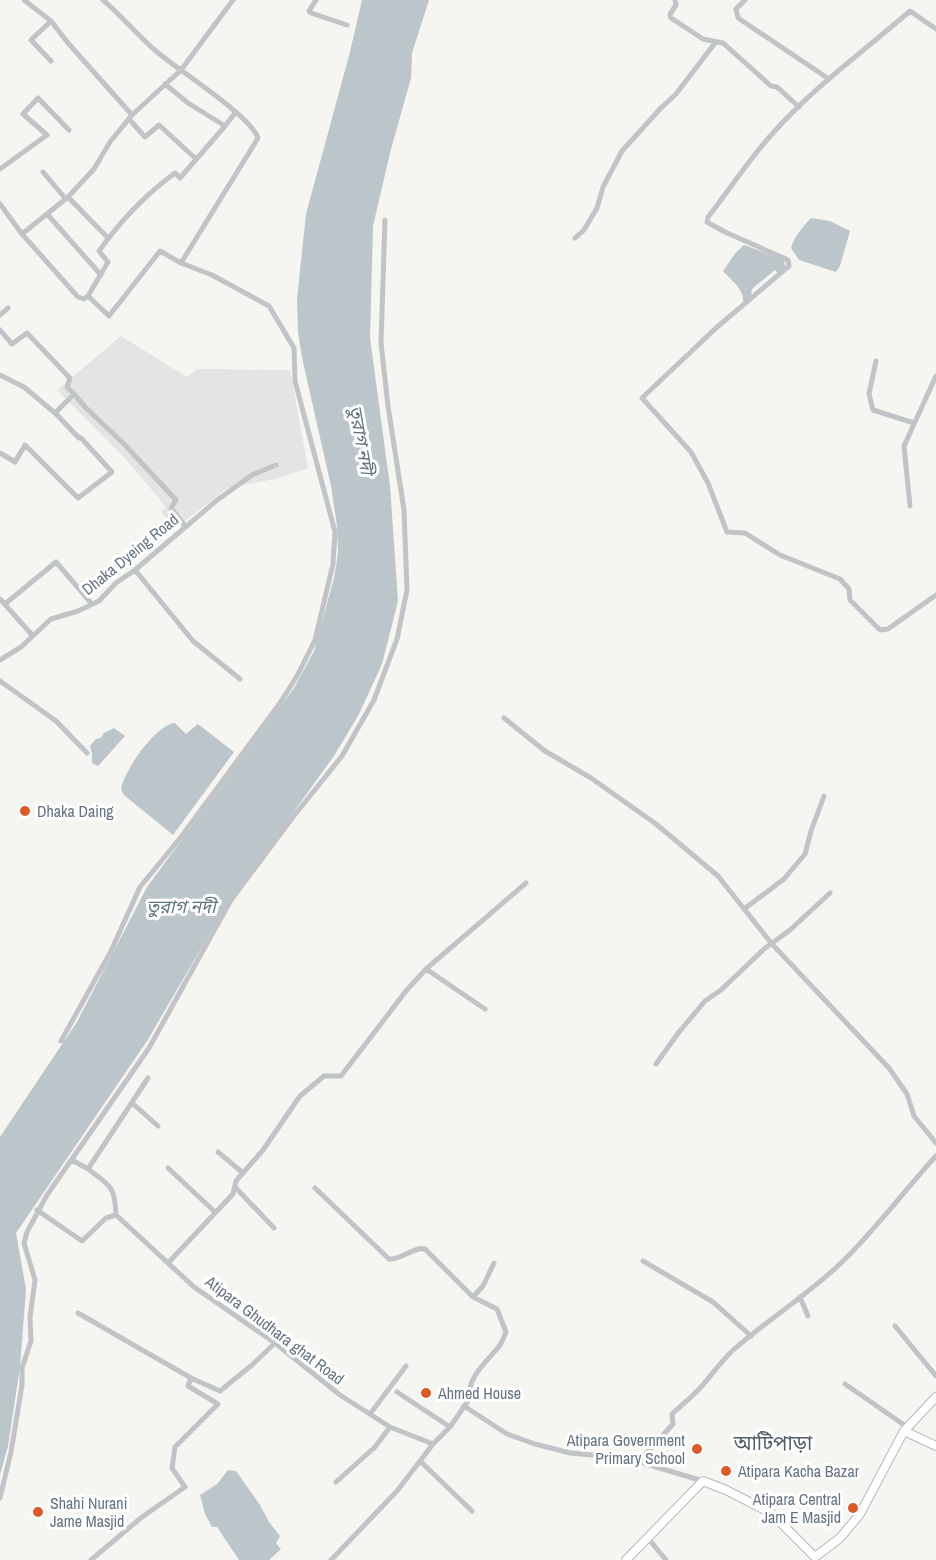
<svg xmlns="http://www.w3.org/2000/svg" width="936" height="1560" font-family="'Archivo Narrow','Noto Sans Bengali',sans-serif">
<rect width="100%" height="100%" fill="#f5f5f2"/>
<!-- built -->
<path fill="#e3e4e3" d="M121 336 187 377 197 369 290 370 308 468 279 478 228 488 174 529 161 511 166 507 124 457 57 390Z"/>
<!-- water -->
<path fill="#bbc5ca" d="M362 0H429L412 53 411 78 391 149 373 226 370 338 390 486 398 601 382 664 359 714 334 756 227 904 147 1041 16 1233 26 1289 20 1367 8 1446 0 1475V1137L77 1022 147 887 294 688 314 651 334 578 338 553 337 526 331 486 303 362 298 333 297 299 306 214 350 52Z
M811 218 830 221 850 231 840 266 836 272 799 260 791 248C795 235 803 227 811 218Z
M744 245 784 260 785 267 778 273 775 270 752 289 751 296 745 302 743 301C744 289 731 280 723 271 732 259 732 255 744 245Z
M175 723 186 734 198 724 234 752 173 835 124 795 121 789C124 771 156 724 175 723Z
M114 728 125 736 98 766 92 763V753L90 746 96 739 101 738 104 733Z
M228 1470 236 1471 260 1505 269 1522 280 1536 276 1543 281 1549 269 1560H239L217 1527H212L205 1514 200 1495 217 1484Z"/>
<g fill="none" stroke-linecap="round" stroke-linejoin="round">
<!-- secondary casing -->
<g stroke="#b5b9be" stroke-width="10">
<path id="secondary" d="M904 1431 936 1446
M626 1560 703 1481 726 1490 771 1513 815 1557 840 1538 860 1514 904 1431 936 1397"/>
</g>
<!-- minor -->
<path stroke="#c0c4c7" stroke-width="5" d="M24 0 51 21
M316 0 309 11 311 13 347 25
M675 0 676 5 670 14 671 18 703 39 723 43 771 86 777 87 799 107
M745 0 736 9 738 18 829 79
M936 29 910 11C864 51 814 87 773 133 749 159 730 189 708 217L707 222 725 232 788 260 789 266 716 328 642 398 691 452 708 483 727 532 745 533 780 555 840 579 849 589 850 600 880 630 888 629 936 595
M51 61 31 40 51 21 68 43 132 115
M129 119 145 137 159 125 195 158
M225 126 235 113
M0 169 47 135 23 114 38 98 69 130
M43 172 65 198
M68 197 108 238
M0 204 22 234 78 297 84 299 88 296 109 316 160 251 181 263 258 138C251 116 178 70 157 52 138 36 122 16 103 0
M47 214 101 275
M22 234 68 197 94 169 110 142 132 115 181 70 233 0
M575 238 584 230 597 208 603 187 622 151 660 109 676 94 715 43
M88 296 108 262 99 251C121 220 145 195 175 173L180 178 225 126 188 103 165 84
M0 315 8 308
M0 330 12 344 27 333 70 378 67 387 74 394
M876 361 869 394 873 410 914 423
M0 375 24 387 55 413
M0 453 15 462 25 445 78 498 112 472 81 438H79L55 413 74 394 86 408 124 444 176 500 171 508 186 527
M910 506 904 446 936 376
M135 570 193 641 240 679
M0 599 33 636
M5 604 56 562 92 604
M0 660 21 647 51 619 78 611 99 601 116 583 135 570 216 501 252 475 276 465
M0 681 56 721 87 753
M504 718 545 751 591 778 656 824 718 876 772 944 889 1068 907 1094 914 1116 936 1143
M744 909 784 879 805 854 811 831 824 796
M426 969 485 1009
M61 1041 110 953 140 887 181 837 280 703 297 676 315 640 333 564 335 532 295 381 294 348 269 306 212 275 181 263
M656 1064 679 1032 705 1001 721 990 764 949 790 930 830 893
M132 1103 158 1126
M218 1152 243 1173
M72 1160 88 1169
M168 1168 215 1212
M235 1187 274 1228
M315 1188 389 1259C402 1260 414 1246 425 1249L473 1297 497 1309 506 1332C504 1336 503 1341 500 1345 489 1360 466 1377 470 1398L450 1427 433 1444 397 1491 331 1560
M37 1210 82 1241 106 1218 116 1215
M116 1215 194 1287 275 1343 340 1395 390 1427 433 1444
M116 1215C115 1186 110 1186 88 1169L148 1078
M643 1261 713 1302 751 1336
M168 1263 233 1194 236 1181 263 1150 300 1096 324 1076H341L406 991 426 969 526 883
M473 1297 483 1286 494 1263
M800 1297 808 1316
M78 1313 191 1378 188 1386 218 1404
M895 1326 936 1376
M191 1378 220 1391 252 1365 275 1343
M845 1384 907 1427
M397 1392 450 1427
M464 1406 507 1434 535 1444 570 1453 626 1458 703 1481
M370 1414 406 1366
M420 1461 472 1511
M638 1462 673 1424 672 1414C682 1405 693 1396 702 1386 712 1374 721 1362 732 1351 767 1320 808 1295 842 1262 876 1229 904 1191 936 1156
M336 1482 375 1447 390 1427
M0 1498 11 1452 22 1385V1368L31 1341 30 1317 35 1280 24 1243 27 1232 47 1195 149 1048 231 900 293 817 342 756 374 700 397 639 407 590 404 510 388 406 381 343 385 220
M648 1538 666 1560
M91 1560 142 1517 185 1487 172 1468 175 1447 218 1404"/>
<!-- secondary -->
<use href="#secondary" stroke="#fff" stroke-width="8"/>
</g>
<!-- markers -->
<g fill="#de5929" stroke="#fff" stroke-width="2">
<circle cx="25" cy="811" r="6"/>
<circle cx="426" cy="1393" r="6"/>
<circle cx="697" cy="1449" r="6"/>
<circle cx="726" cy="1471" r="6"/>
<circle cx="853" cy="1508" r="6"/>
<circle cx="38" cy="1512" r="6"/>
</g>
<g text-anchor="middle" stroke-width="6" stroke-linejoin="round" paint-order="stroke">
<!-- street labels -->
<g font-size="16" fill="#657482" stroke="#fff">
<text transform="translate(130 554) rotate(-39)" y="6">Dhaka Dyeing Road</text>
<text transform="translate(275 1330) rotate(37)" y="6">Atipara Ghudhara ghat Road</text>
</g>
<!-- poi labels -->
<g font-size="16" fill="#657482" stroke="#fff" text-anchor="start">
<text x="37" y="817">Dhaka Daing</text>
<text x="438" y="1399">Ahmed House</text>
<text x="685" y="1446" text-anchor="end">Atipara Government<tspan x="685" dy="18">Primary School</tspan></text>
<text x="738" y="1477">Atipara Kacha Bazar</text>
<text x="841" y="1505" text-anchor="end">Atipara Central<tspan x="841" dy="18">Jam E Masjid</tspan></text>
<text x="50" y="1509">Shahi Nurani<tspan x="50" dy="18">Jame Masjid</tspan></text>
</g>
<!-- water labels -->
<g font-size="18" font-style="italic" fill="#60767f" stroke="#fff">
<text transform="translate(361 440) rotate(80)" y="6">তুরাগ নদী</text>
<text x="181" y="913">তুরাগ নদী</text>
</g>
<!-- quarter labels -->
<g font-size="20" fill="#535d67" stroke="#fff">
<text x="773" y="1450">আটিপাড়া</text>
</g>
</g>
</svg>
